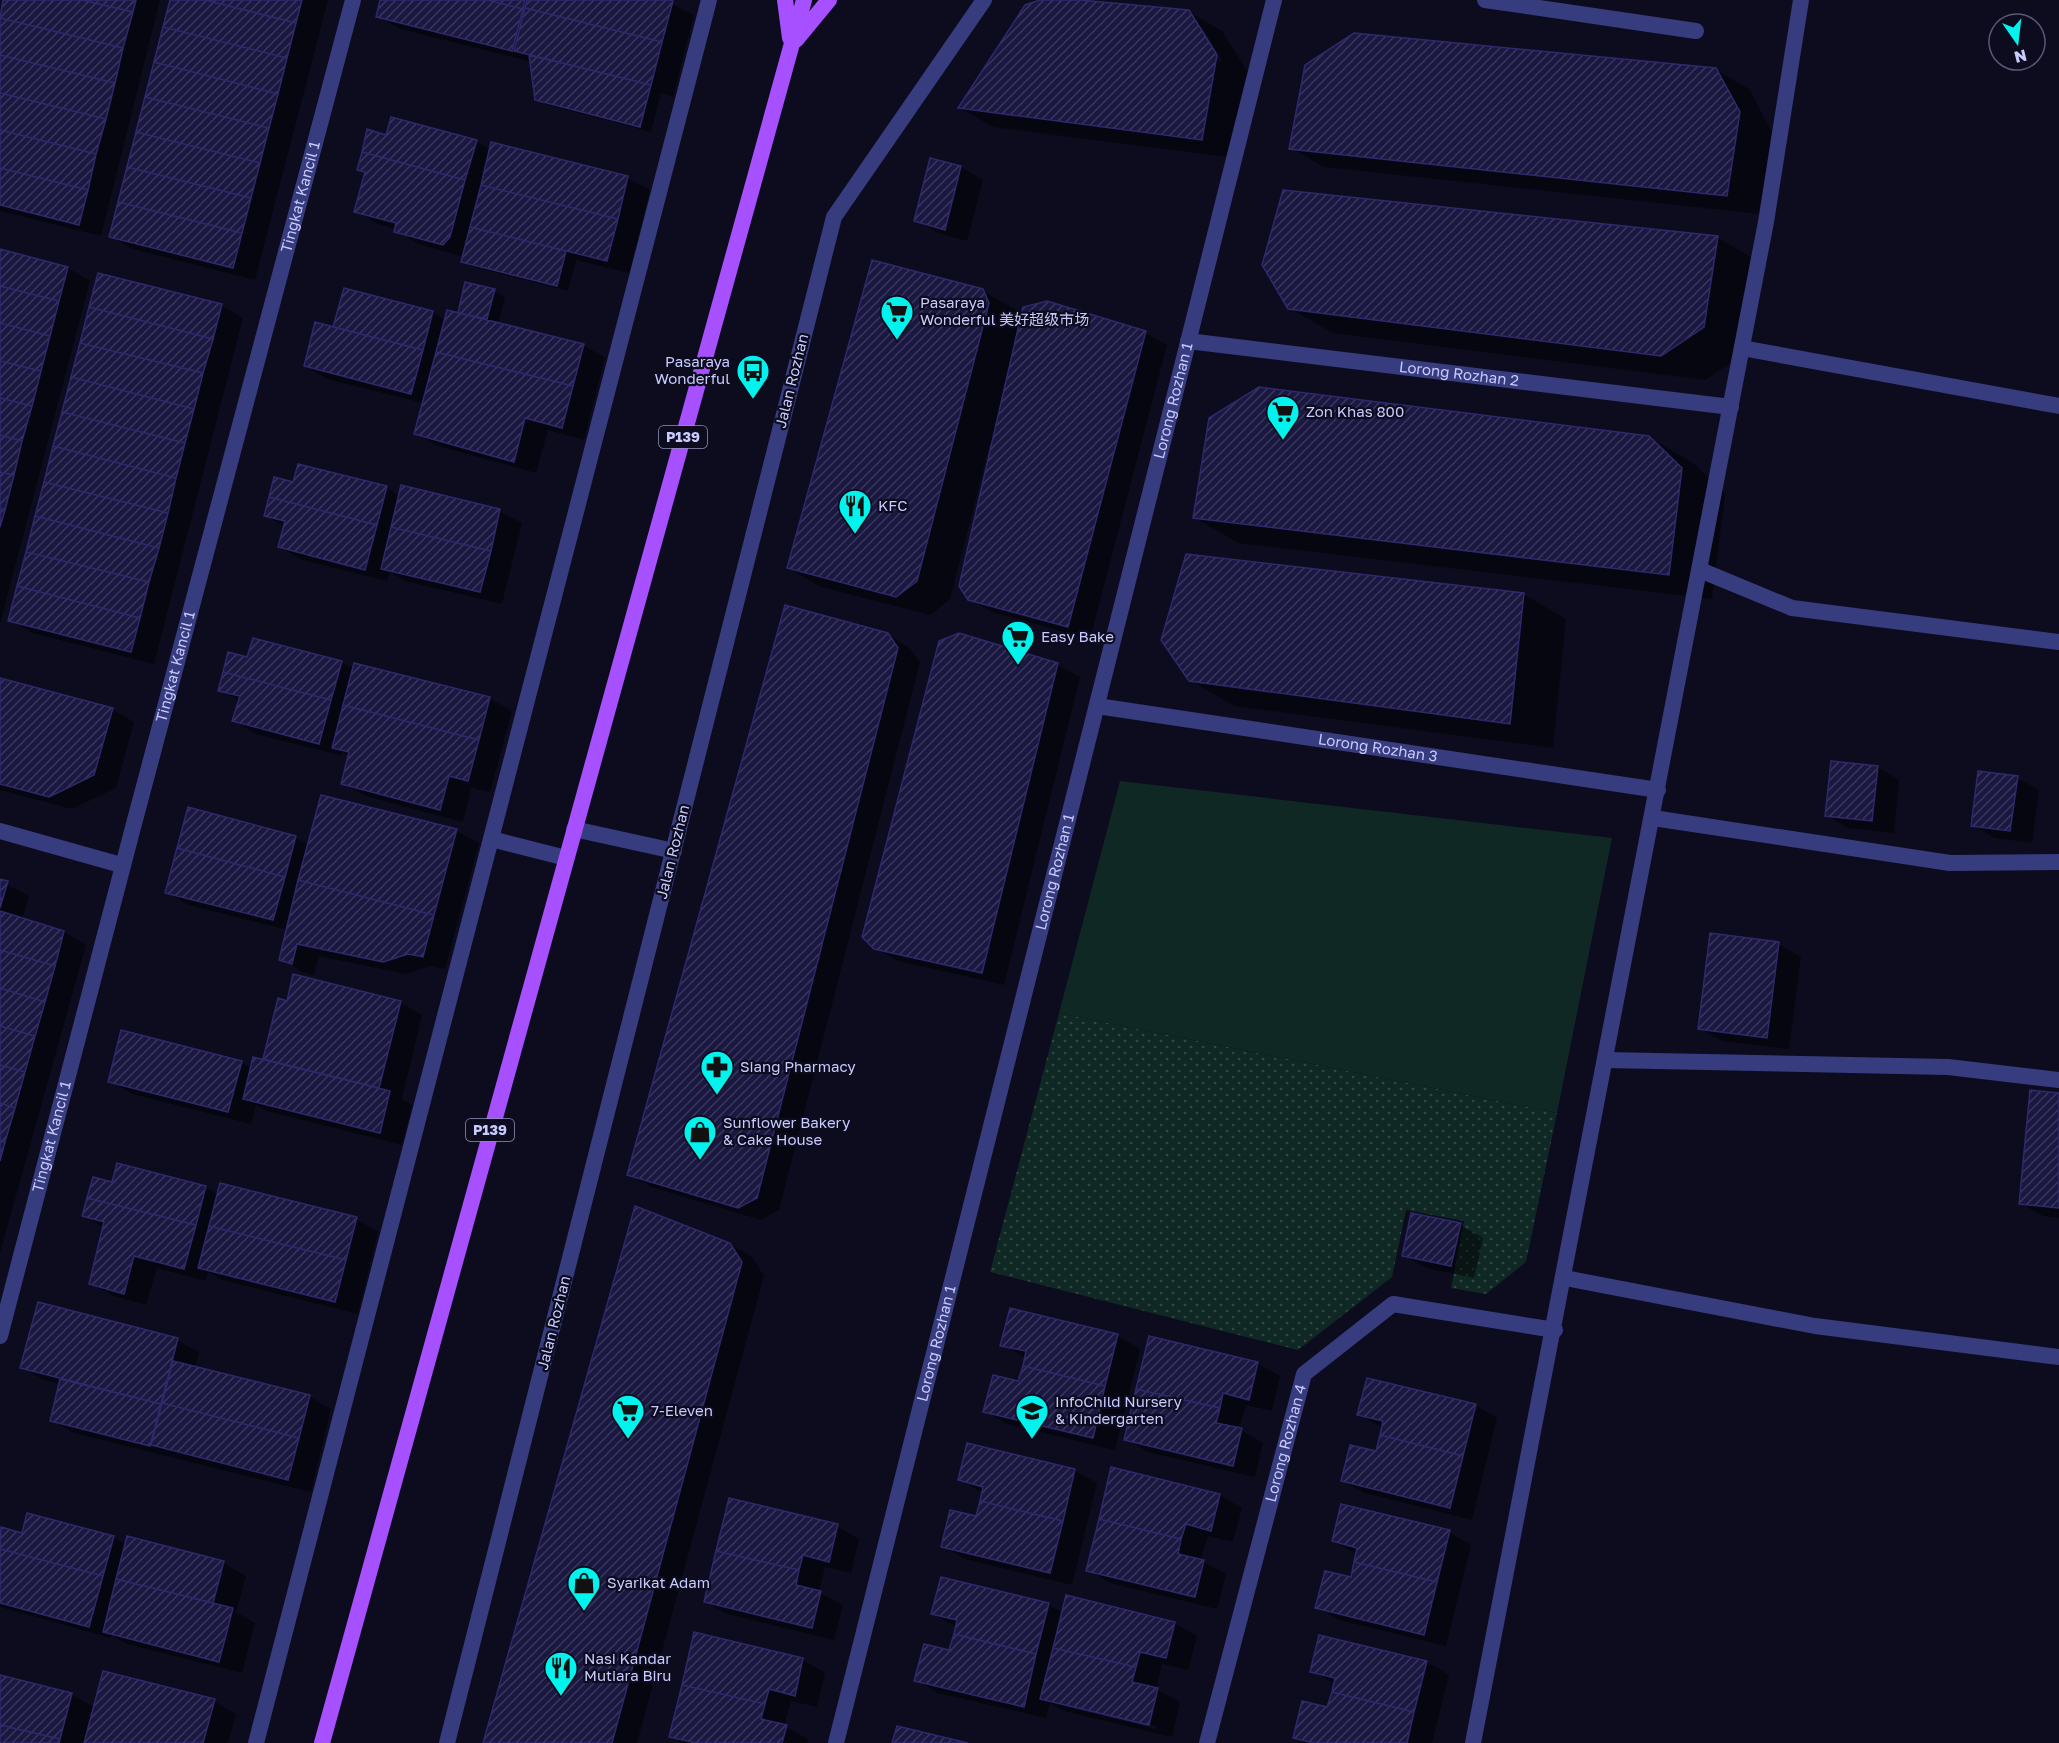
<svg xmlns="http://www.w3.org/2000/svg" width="2059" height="1743" font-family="'Golos Text','Noto Sans SC',sans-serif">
<defs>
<pattern id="park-dots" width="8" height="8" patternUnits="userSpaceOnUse" patternTransform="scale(1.5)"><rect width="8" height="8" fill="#0f2824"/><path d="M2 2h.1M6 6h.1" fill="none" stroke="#314645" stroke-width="1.8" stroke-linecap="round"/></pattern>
<pattern id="building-hatch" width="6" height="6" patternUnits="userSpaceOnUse" patternTransform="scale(1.5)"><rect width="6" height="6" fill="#1a1740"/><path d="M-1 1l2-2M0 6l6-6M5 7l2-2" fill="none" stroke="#3a375d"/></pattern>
</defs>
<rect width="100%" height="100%" fill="#0c0c1e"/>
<!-- park -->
<path fill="url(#park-dots)" d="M1059 1013 1557 1113 1526 1262 1486 1294 1451 1288 1464 1221 1406 1210 1392 1277 1298 1350 990 1272Z"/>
<!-- pitch -->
<path fill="#0f2824" d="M1120 781 1612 838 1557 1113 1059 1013Z"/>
<!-- shadow -->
<path fill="#0007" fill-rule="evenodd" d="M4 0H160L101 236 0 211V16Z
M172 0H328L255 280 133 249 111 236Z
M382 0H664L694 15 673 97 661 93 651 132 548 105 537 99 532 62 400 29 378 16Z
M1045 0 1189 12 1222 31 1250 75 1235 158 993 127 960 108ZM1197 26H1201L1222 61 1220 62Z
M1716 70 1749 89 1772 132 1760 214 1324 167 1291 148Z
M387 137 476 141 491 150 627 178 650 190 629 273 576 260 568 291 474 267 463 261 464 257 418 244 396 229 378 224 356 211 366 173 359 169Z
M931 159 961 167 983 180 967 241 938 233 915 220Z
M1718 238 1761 263 1747 352 1705 380 1333 333 1289 308Z
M0 251 68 268 90 281 0 624Z
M494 291 505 297 498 324 583 345 605 358 584 440 548 430 536 473 438 446 415 433 423 403 327 379 305 366 335 328 432 312 446 320Z
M983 291 1016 310 1021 322 1145 333 1167 345 1090 639 992 612 969 599 993 445 990 444 950 599 930 615 821 587 788 568Z
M221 305 243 318 154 664 32 633 10 620Z
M1649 437 1693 463 1725 494 1712 599 1238 543 1195 518Z
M386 487 400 496 499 511 522 523 502 604 405 581 390 572 387 581 302 560 280 547 285 527 265 515Z
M1523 594 1566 619 1553 748 1234 706 1190 680Z
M887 634 910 648 920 662 779 1210 761 1220 651 1187 629 1174Z
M959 635 1058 665 1080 677 1004 985 898 961 875 948Z
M249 659 341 662 354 669 489 698 512 711 490 792 471 788 463 822 365 796 342 783 349 756 342 752V756L256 734 234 721 239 701 220 690Z
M0 679 112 709 134 722 116 788 72 809 0 790Z
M1877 767 1899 780 1894 833 1848 828 1826 815Z
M2017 778 2039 790 2032 843 1995 838 1973 825Z
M322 796 457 831 479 843 445 969 431 966 406 974 319 956 314 975 303 972 281 959 288 930 189 905 167 892 189 809 296 838 310 846Z
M0 881 29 896 22 920 64 932 86 945 0 1253Z
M1779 944 1801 957 1789 1049 1722 1041 1699 1028Z
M279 1000 288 1002H400L422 1015 402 1099 412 1105 402 1145 267 1111 256 1105 251 1124 132 1094 110 1081 242 1063 252 1069 264 1061Z
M2059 1094V1218L2043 1216 2020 1203Z
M113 1184 205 1187 219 1195 356 1219 378 1232 358 1314 222 1280 208 1272 206 1281 157 1268 146 1305 113 1296 90 1283 104 1227 84 1216Z
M1460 1225 1483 1238 1474 1278 1426 1268 1404 1255Z
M730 1244 752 1257 764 1276 637 1743H485Z
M1011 1310 1118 1336 1140 1349 1115 1450 1007 1424 985 1411 1019 1383 1026 1358 1002 1345Z
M1150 1338 1258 1364 1280 1376 1272 1411 1246 1405 1239 1429 1263 1443 1255 1477 1148 1452 1126 1439Z
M177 1340 199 1352 195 1368 309 1396 331 1409 311 1492 74 1433 52 1420 60 1384 44 1380 22 1367Z
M1475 1405 1497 1418 1472 1520 1365 1493 1342 1481 1377 1453 1383 1428 1359 1414Z
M968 1445 1075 1471 1097 1483 1072 1585 965 1559 943 1546 977 1518 983 1493 960 1480Z
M1220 1495 1242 1508 1233 1542 1208 1536 1203 1552 1201 1561 1226 1574 1217 1609 1110 1583 1088 1570Z
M837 1526 859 1539 851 1573 825 1567 819 1592 843 1605 834 1640 727 1614 705 1602Z
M2 1529 23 1535 113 1537 127 1545 128 1538 224 1563 246 1576 236 1612 255 1623 242 1673 127 1644 112 1635 111 1638 0 1607Z
M1449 1532 1471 1545 1446 1646 1339 1620 1317 1607 1352 1579 1356 1554 1334 1541Z
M942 1579 1049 1605 1063 1613 1174 1623 1197 1636 1188 1670 1162 1664 1156 1689 1180 1702 1172 1737 1064 1711 1050 1703 1046 1718 938 1693 916 1680 950 1651 957 1627 933 1614ZM1064 1703 1157 1726 1156 1729 1064 1706Z
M695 1634 803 1660 825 1673 817 1707 791 1701 784 1726 808 1739 807 1743H683L670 1736Z
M1320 1636 1427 1662 1449 1675 1432 1743H1305L1295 1737 1329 1709 1335 1684 1312 1671Z
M0 1676 71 1694 95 1708 214 1701 236 1714 228 1743H0Z"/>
<!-- building -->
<path fill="url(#building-hatch)" stroke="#2e296c" stroke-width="1.5" d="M3 0H82L133 12 123 48 0 18Z
M82 0H136L133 12Z
M170 0H205L296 23 287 58 163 27Z
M205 0H302L296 23Z
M380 0H488L523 9 512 51 376 17Z
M488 0H525L523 9Z
M527 0H670L673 1 662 42 525 8Z
M1040 0H1080L1189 10 1217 55 1202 140 958 108 1025 5Z
M525 8 662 42 651 85 514 51Z
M0 18 123 48 115 83 0 55Z
M163 27 287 58 278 94 154 62Z
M1354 33 1716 68 1740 112 1727 196 1289 149 1305 65Z
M0 55 115 83 106 119 0 93Z
M529 55 651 85 640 127 535 100Z
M154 62 278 94 269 128 145 97Z
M0 93 106 119 96 154 0 130Z
M145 97 269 128 260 163 136 132Z
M391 117 477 140 465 180 362 152 367 129 386 135Z
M0 130 96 154 88 190 0 168Z
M136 132 260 163 251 198 127 167Z
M491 142 628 176 618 219 481 185Z
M362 152 465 180 450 237 443 245 394 232 396 223 354 212 365 172 357 170Z
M930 158 961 166 945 230 914 221Z
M127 167 251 198 242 233 118 202Z
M0 168 88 190 79 225 0 205Z
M481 185 618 219 607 261 470 227Z
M1283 190 1718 236 1704 327 1661 356 1288 309 1262 265Z
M118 202 242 233 233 268 109 237Z
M470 227 566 251 557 286 461 262Z
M0 249 68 267 59 301 0 286Z
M872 260 983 289 989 303 917 581 896 597 787 568Z
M98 273 222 304 213 339 89 307Z
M465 282 495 289 487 319 458 313Z
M0 286 59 301 50 336 0 323Z
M344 288 433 311 423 350 333 327Z
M1047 301 1146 331 1068 627 968 600 959 586 1023 307Z
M89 307 213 339 203 373 80 343Z
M447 310 584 344 573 386 436 352Z
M315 322 423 350 411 394 304 366Z
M0 323 50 336 41 371 0 361Z
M80 343 203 373 194 409 71 377Z
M436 352 573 386 562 428 525 418 514 462 414 434Z
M0 361 41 371 32 406 0 398Z
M71 377 194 409 185 443 62 412Z
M1259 387 1649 436 1682 468 1669 575 1193 518 1209 418Z
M0 398 32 406 22 441 0 435Z
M62 412 185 443 176 478 53 446Z
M0 435 22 441 14 475 0 472Z
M53 446 176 478 168 513 44 482Z
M298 464 387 486 377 525 269 497 274 477 293 482Z
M0 472 14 475 5 510 0 509Z
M44 482 168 513 159 548 35 516Z
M401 485 500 509 491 551 391 527Z
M269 497 377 525 365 570 278 547 285 521 264 516Z
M0 509 5 510 0 527Z
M35 516 159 548 149 582 26 552Z
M391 527 491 551 480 592 381 569Z
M26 552 149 582 140 618 17 586Z
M1186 554 1524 593 1510 724 1189 681 1161 640Z
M17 586 140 618 131 652 8 621Z
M785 605 888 633 898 648 757 1198 738 1208 627 1175Z
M959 633 1058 663 982 973 874 949 862 937 939 641Z
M253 638 342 661 331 700 223 672 228 652 247 657Z
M354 663 490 697 479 740 343 705Z
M223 672 331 700 319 744 232 721 240 696 218 691Z
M0 678 113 708 94 775 49 797 0 784Z
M343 705 479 740 468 781 449 776 440 810 341 784 349 752 332 748Z
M1831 761 1878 766 1872 821 1825 816Z
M1978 771 2018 776 2010 831 1971 826Z
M321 795 457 829 434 915 298 880Z
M188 807 296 836 285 877 177 848Z
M177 848 285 877 273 920 165 893Z
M0 879 8 881 0 908Z
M298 880 434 915 423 957 408 954 383 962 297 944 292 964 279 960Z
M0 911 64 931 55 966 0 950Z
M1710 933 1779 942 1767 1038 1698 1029Z
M0 950 55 966 45 1002 0 988Z
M293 974 401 1001 379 1088 263 1059 278 998 287 1001Z
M0 988 45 1002 35 1036 0 1026Z
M0 1026 35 1036 25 1072 0 1065Z
M121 1030 242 1061 228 1112 108 1082Z
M253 1057 390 1091 380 1133 243 1099Z
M0 1065 25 1072 15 1108 0 1103Z
M2030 1090 2059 1093V1208L2019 1204Z
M0 1103 15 1108 5 1142 0 1141Z
M0 1141 5 1142 0 1161Z
M117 1163 206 1186 196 1225 87 1198 93 1177 112 1182Z
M220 1183 357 1217 346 1260 209 1226Z
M87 1198 196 1225 184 1269 134 1256 124 1294 89 1284 104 1222 82 1216Z
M635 1206 730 1243 742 1262 612 1743H483Z
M1411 1213 1461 1223 1451 1266 1402 1256Z
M209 1226 346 1260 335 1302 198 1268Z
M38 1302 178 1338 161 1404 20 1368Z
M1010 1308 1118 1334 1105 1386 1023 1366 1026 1351 1000 1346Z
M1149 1336 1258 1362 1249 1400 1223 1393 1220 1408 1136 1389Z
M173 1361 310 1395 299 1438 162 1403Z
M1023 1366 1105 1386 1093 1438 983 1412 993 1375 1018 1381Z
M1367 1378 1476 1404 1463 1456 1380 1435 1383 1421 1357 1415Z
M60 1379 161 1404 150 1446 50 1421Z
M1136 1389 1220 1408 1216 1423 1242 1428 1233 1466 1124 1440Z
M162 1403 299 1438 288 1480 151 1445Z
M1380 1435 1463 1456 1450 1508 1341 1481 1350 1445 1376 1451Z
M967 1443 1075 1469 1063 1521 980 1501 983 1487 958 1480Z
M1111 1467 1220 1494 1211 1531 1186 1524 1181 1539 1099 1519Z
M729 1498 838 1524 829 1562 803 1555 799 1570 716 1551Z
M980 1501 1063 1521 1050 1573 941 1547 950 1510 976 1516Z
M1341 1504 1450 1530 1437 1582 1354 1562 1357 1548 1332 1541Z
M27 1513 114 1536 103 1576 0 1549 1 1527 22 1533Z
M1099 1519 1181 1539 1178 1554 1204 1560 1195 1597 1086 1571Z
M127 1536 224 1561 213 1603 116 1579Z
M0 1549 103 1576 89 1627 0 1603Z
M716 1551 799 1570 796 1585 821 1591 812 1628 704 1602Z
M1354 1562 1437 1582 1424 1635 1315 1608 1325 1571 1351 1577Z
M941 1577 1049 1603 1036 1654 954 1634 957 1620 931 1614Z
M116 1579 233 1608 219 1662 103 1632Z
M1066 1595 1175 1622 1166 1658 1140 1652 1136 1667 1053 1648Z
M694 1632 803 1658 795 1696 769 1689 765 1704 682 1685Z
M954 1634 1036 1654 1024 1707 914 1681 924 1644 949 1650Z
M1319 1635 1427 1661 1414 1712 1332 1692 1335 1678 1310 1672Z
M1053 1648 1136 1667 1132 1682 1158 1688 1149 1725 1040 1699Z
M103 1671 215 1699 203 1743H84Z
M0 1675 72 1693 60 1739 0 1725Z
M682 1685 765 1704 761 1719 787 1725 782 1743H696L669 1737Z
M1332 1692 1414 1712 1407 1743H1314L1293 1738 1302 1701 1327 1707Z
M0 1725 60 1739 59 1743H0Z
M897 1726 968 1743H892Z"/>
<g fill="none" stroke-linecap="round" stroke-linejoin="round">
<!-- minor -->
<g stroke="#363c7e" stroke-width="16">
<path d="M1485 0 1696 31"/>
<path id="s1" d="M1188 341 1731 407"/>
<path d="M1742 348 2059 406"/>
<path d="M1700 570 1792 608 2059 642"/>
<path id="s2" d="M1097 706 1658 790"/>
<path d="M1653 818 1950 863 2059 862"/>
<path d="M574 829 674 851"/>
<path d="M0 831 121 865"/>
<path d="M491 839 566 858"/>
<path d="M1606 1060 1948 1067 2059 1080"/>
<path d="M1565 1278 1815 1326 2059 1357"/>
<path id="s3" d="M0 1336C115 890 235 445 353 0"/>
<path d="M256 1743 709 0"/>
<path d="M447 1743 834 217 984 0"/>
<path id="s4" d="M836 1743 1274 0"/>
<path id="s5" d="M1207 1743 1304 1374 1393 1304 1555 1330"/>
<path d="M1473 1743 1766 222 1801 0"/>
</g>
<!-- primary -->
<path stroke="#a750ff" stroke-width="16" d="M785 0 790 38
M796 40 829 0
M322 1743 804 0"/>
</g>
<!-- icons -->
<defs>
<g id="supermarket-pin" transform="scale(1.725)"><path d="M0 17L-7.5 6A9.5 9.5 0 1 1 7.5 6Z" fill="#00f4ed" stroke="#0c0c1e"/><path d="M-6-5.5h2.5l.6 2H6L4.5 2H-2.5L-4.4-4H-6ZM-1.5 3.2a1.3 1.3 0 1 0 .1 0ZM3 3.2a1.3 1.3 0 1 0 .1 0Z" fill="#111"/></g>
<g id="bus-pin" transform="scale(1.725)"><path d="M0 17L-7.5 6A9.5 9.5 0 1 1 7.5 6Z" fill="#00f4ed" stroke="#0c0c1e"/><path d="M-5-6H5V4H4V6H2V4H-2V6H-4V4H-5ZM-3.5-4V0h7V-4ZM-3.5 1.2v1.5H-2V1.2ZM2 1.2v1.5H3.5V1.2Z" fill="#111"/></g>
<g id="restaurant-pin" transform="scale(1.725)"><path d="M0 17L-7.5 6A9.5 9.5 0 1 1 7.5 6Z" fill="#00f4ed" stroke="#0c0c1e"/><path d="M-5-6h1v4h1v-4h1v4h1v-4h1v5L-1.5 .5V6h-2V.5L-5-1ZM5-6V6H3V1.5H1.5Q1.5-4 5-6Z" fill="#111"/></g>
<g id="pharmacy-pin" transform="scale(1.725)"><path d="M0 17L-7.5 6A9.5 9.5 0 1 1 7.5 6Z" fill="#00f4ed" stroke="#0c0c1e"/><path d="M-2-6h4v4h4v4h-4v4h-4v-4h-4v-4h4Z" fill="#111"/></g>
<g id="shop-pin" transform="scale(1.725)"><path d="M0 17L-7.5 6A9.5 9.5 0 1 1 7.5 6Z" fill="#00f4ed" stroke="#0c0c1e"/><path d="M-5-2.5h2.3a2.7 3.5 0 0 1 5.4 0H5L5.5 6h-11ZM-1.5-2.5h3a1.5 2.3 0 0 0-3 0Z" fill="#111"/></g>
<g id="school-pin" transform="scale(1.725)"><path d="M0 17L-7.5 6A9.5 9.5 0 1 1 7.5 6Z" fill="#00f4ed" stroke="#0c0c1e"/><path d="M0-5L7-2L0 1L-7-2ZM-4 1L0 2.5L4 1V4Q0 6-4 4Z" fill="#111"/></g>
</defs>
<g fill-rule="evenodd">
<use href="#supermarket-pin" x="897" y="312"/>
<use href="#bus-pin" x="753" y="371"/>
<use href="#supermarket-pin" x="1283" y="412"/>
<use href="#restaurant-pin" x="855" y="506"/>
<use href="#supermarket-pin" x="1018" y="637"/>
<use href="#pharmacy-pin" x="717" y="1067"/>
<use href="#shop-pin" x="700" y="1132"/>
<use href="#supermarket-pin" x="628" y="1411"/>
<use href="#school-pin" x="1032" y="1411"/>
<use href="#shop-pin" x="584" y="1583"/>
<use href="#restaurant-pin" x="561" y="1668"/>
</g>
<g text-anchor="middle" stroke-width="4.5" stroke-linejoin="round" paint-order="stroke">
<!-- shield labels -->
<g fill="#0c0c1e" stroke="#9091bc" stroke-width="1.5">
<rect x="659" y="426" width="48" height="22" rx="4.5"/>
<rect x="466" y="1119" width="48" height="22" rx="4.5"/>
</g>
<g font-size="14" font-weight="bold" fill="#c9caff">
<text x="683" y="442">P139</text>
<text x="490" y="1135">P139</text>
</g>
<!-- street labels -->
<g font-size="15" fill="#c9caff" stroke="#0c0c1e">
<text dy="5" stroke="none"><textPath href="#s3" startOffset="1178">Tingkat Kancil 1</textPath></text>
<text dy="5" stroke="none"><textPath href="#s1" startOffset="273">Lorong Rozhan 2</textPath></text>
<text transform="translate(792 381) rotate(-76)" y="5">Jalan Rozhan</text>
<text dy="5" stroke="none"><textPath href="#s4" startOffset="1384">Lorong Rozhan 1</textPath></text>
<text dy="5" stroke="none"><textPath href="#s3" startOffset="692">Tingkat Kancil 1</textPath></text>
<text dy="5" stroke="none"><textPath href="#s2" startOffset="284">Lorong Rozhan 3</textPath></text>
<text transform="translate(673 852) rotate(-76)" y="5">Jalan Rozhan</text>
<text dy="5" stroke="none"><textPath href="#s4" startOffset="898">Lorong Rozhan 1</textPath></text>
<text dy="5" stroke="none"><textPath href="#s3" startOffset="206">Tingkat Kancil 1</textPath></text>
<text transform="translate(554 1323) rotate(-76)" y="5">Jalan Rozhan</text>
<text dy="5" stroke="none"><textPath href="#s4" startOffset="412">Lorong Rozhan 1</textPath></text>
<text dy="5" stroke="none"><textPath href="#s5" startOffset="310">Lorong Rozhan 4</textPath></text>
</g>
<!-- poi labels -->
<g font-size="15" fill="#c9caff" stroke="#0c0c1e" text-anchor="start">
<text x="920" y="308">Pasaraya<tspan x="920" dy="17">Wonderful 美好超级市场</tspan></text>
<text x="730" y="367" text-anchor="end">Pasaraya<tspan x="730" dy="17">Wonderful</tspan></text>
<text x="1306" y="417">Zon Khas 800</text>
<text x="878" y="511">KFC</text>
<text x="1041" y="642">Easy Bake</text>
<text x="740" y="1072">Siang Pharmacy</text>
<text x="723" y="1128">Sunflower Bakery<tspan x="723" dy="17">&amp; Cake House</tspan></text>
<text x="1055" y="1407">InfoChild Nursery<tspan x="1055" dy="17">&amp; Kindergarten</tspan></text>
<text x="651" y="1416">7-Eleven</text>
<text x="607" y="1588">Syarikat Adam</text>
<text x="584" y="1664">Nasi Kandar<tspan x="584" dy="17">Mutiara Biru</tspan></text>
</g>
</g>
<!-- north arrow -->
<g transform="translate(2017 42) rotate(166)"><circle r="28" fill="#0c0c1e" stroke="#585878" stroke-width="1.5"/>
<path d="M0-4.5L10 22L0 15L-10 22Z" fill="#00f4ed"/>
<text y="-9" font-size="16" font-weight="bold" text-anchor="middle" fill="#c9caff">N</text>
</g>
</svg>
